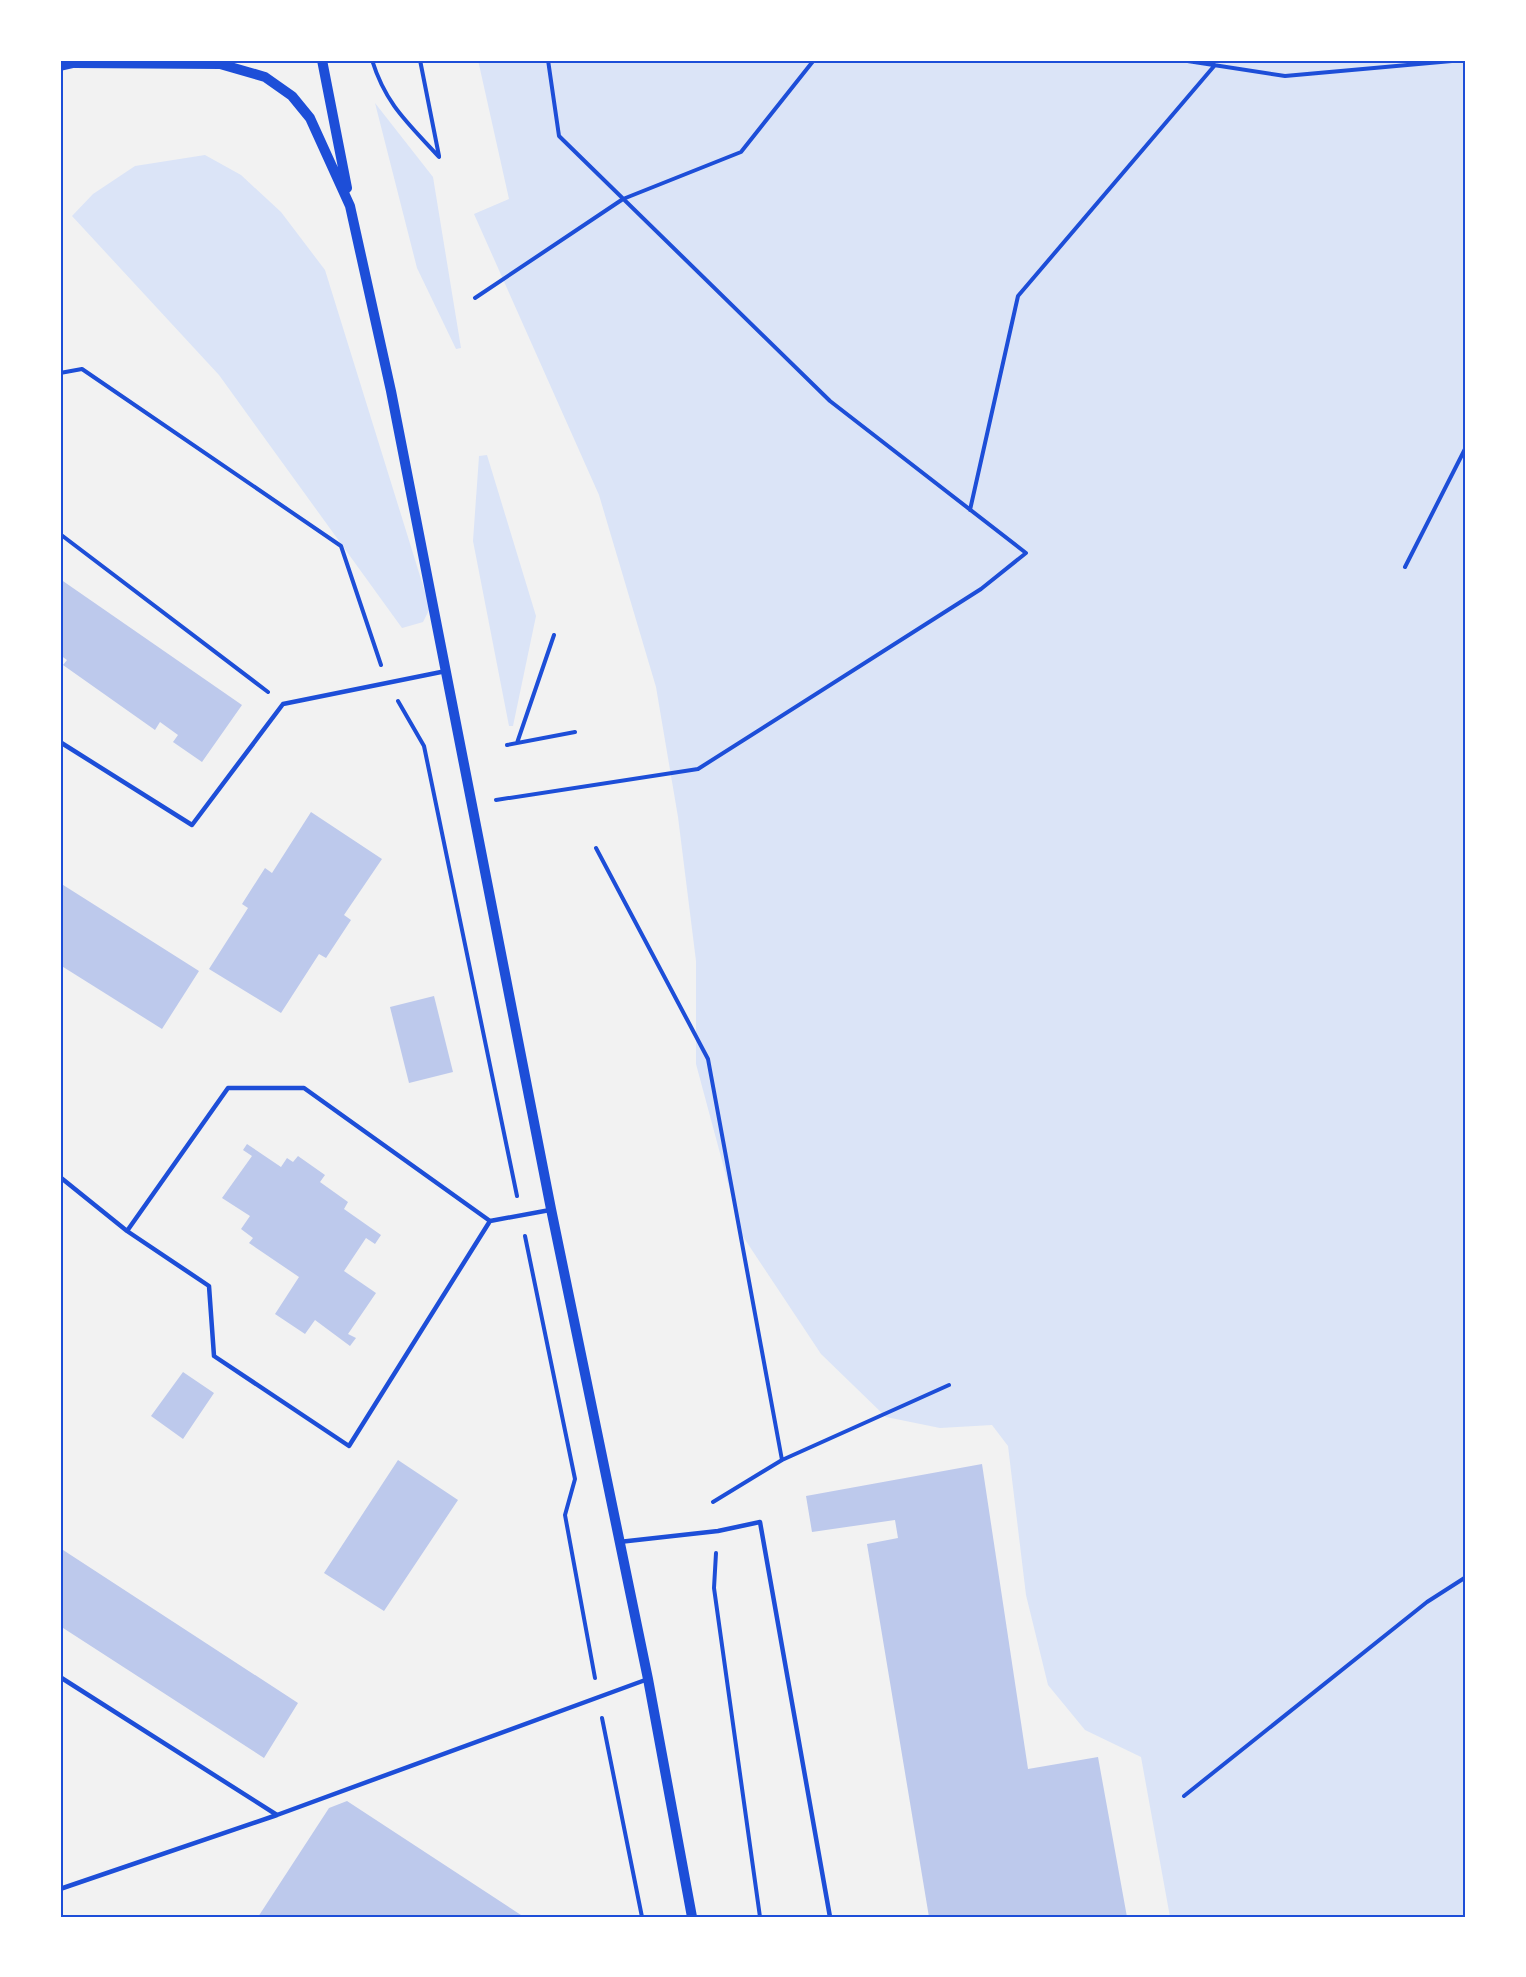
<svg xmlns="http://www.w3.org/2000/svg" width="1526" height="1977" font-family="Mulish,sans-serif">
<rect width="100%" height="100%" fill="#f2f2f2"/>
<!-- green -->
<path fill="#dbe4f7" d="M478 60H1466V1917H1170L1141 1757 1085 1730 1048 1685 1026 1595 1008 1446 992 1425 940 1428 886 1417 821 1354 742 1235 696 1064V961L678 817 656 687 599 495 474 214 509 199Z
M375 103 433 177 461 348 456 349 417 268Z
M205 155 241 175 281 212 325 270 430 608 423 622 402 628 219 375 72 216 93 194 135 166Z
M487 455 536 616 513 726H509L473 541 479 456Z"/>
<!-- building -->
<path fill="#bdc9ec" d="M60 579 242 705 202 762 173 742 178 735 160 722 155 730 63 665 67 660 60 655Z
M311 812 382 859 344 915 351 920 326 958 319 954 281 1013 209 969 248 908 242 904 265 868 272 873Z
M60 883 199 971 162 1029 60 965Z
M434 996 453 1072 409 1083 390 1007Z
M247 1144 281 1167 287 1158 293 1162 298 1156 325 1175 320 1182 348 1202 344 1209 381 1235 375 1244 366 1238 344 1271 376 1293 348 1334 356 1338 350 1346 315 1320 305 1334 275 1314 299 1277 249 1243 253 1238 241 1229 250 1216 222 1198 252 1156 243 1150Z
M183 1372 214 1393 183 1439 151 1416Z
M398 1460 458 1500 384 1611 324 1573Z
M982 1464 1028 1769 1098 1757 1127 1917H929L867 1544 898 1538 895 1520 812 1532 806 1496Z
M60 1548 298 1703 264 1758 60 1626Z
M347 1801 524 1917H258L329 1808Z"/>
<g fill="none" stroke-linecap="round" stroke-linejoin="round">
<!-- path -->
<path stroke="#1d4ed8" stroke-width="4" d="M372 60C386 105 408 123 439 157
M420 60 439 156
M1181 60 1285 76 1463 60
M475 298 623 199 741 152 814 60
M60 373 82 369 341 546 381 665
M970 510 1018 296 1215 65
M60 534 268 692
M1405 567 1466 447
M398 701 424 746 517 1196
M517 743 554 635
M507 745 575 732
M496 800 698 769 981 589 1026 553 830 401 559 136 548 60
M596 848 708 1059 782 1460
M525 1236 575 1479 565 1515 595 1678
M713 1502 782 1460 949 1385
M716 1553 714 1588 760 1917
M602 1718 642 1917
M1184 1796 1427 1602 1466 1577"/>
<!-- service -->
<path stroke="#1d4ed8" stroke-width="4.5" d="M60 742 192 825 283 704 446 671
M60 1177 127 1231 209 1286 214 1356 349 1446 490 1221
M127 1231 228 1088H304L490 1221 550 1210
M619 1542 718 1531 760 1522 830 1917
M60 1677 277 1815
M60 1889 277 1815 648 1679"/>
<!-- tertiary -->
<path stroke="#1d4ed8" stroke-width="10" d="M322 60 347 188
M75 63 220 64 265 77 292 96 310 118 350 206 391 391 551 1209 648 1679 692 1917"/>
<!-- secondary -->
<path stroke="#1d4ed8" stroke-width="12" d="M60 65 82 60"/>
</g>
<!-- border -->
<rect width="1526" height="1977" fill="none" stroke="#ffffff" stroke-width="123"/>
<rect x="62" y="62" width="1402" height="1854" fill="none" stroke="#1d4ed8" stroke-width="2"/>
</svg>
